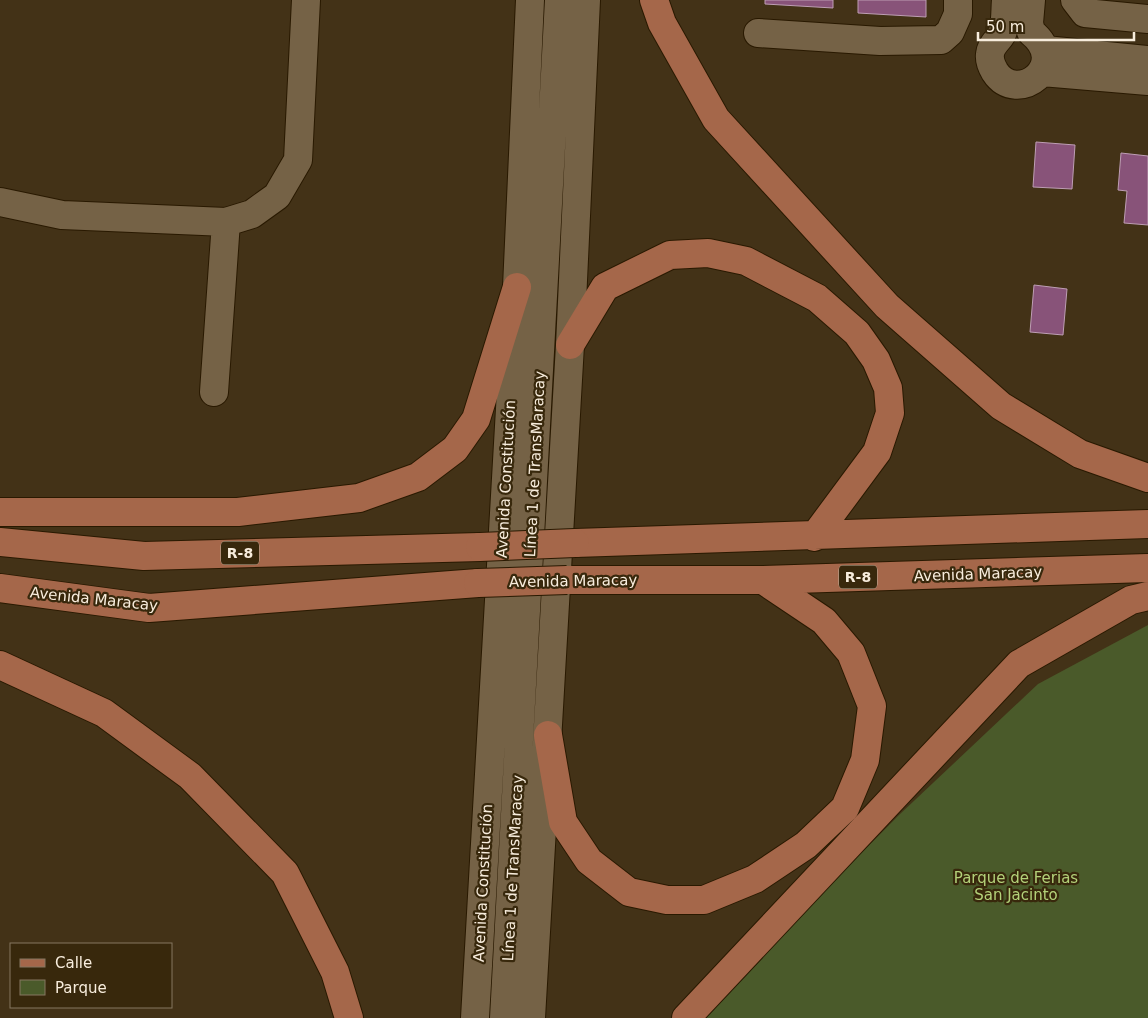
<svg xmlns="http://www.w3.org/2000/svg" width="1148" height="1018" font-family="'DejaVu Sans',sans-serif">
<rect width="100%" height="100%" fill="#433217"/>
<!-- green -->
<path fill="#4a5a2a" d="M1148 625V1018H698L899 815 1038 684Z"/>
<!-- building -->
<path fill="#885379" stroke="#be9eb4" d="M765 0H833V8L765 4Z
M858 0H926V17L858 13Z
M1036 142 1075 145 1072 189 1033 187Z
M1121 153 1148 156V225L1124 223 1127 191 1118 190Z
M1034 285 1067 289 1063 335 1030 332Z"/>
<g fill="none" stroke-linecap="round" stroke-linejoin="round">
<!-- minor casing -->
<g stroke="#291900" stroke-width="30">
<path id="minor" d="M1006 0C1005 10 1006 21 1003 31 1001 39 991 43 990 54 989 61 992 67 995 72 1017 106 1072 65 1031 32L1029 23 1031 0
M1075 0 1085 13 1148 19
M758 33 880 41 941 40 950 32 958 14V0
M1045 50 1148 60
M1042 72 1148 81
M0 202 62 215 226 222 252 214 277 196 298 160 306 0
M214 392 226 222
M475 1018 517 287 530 0
M504 1018 559 0
M531 1018 570 345 586 0"/>
</g>
<!-- major casing -->
<g stroke="#291900" stroke-width="30">
<path id="major" d="M654 0 662 23 716 119 887 306 1001 406 1080 454 1148 478
M570 345 605 287 670 255 708 253 746 261 817 298 857 333 876 360 888 388 890 413 877 452 814 537
M0 512H238L359 498 418 477 455 449 476 419 517 287
M0 542 144 556 480 547
M575 543 1148 524
M567 580H763L1148 568
M0 588 149 608 478 583
M0 665 104 713 190 776 285 873 335 972 349 1018
M548 735 563 822 589 861 629 892 667 900H704L755 879 806 845 845 808 865 760 872 706 851 653 824 621 763 580
M686 1018 1019 664 1131 600 1148 596"/>
</g>
<!-- minor -->
<use href="#minor" stroke="#756246" stroke-width="28"/>
<!-- major -->
<use href="#major" stroke="#a5674a" stroke-width="28"/>
<!-- major-bridge casing -->
<g stroke="#291900" stroke-width="30" stroke-linecap="butt">
<path id="major-bridge" d="M480 547 575 543
M478 583 567 580"/>
</g>
<!-- major-bridge -->
<use href="#major-bridge" stroke="#a5674a" stroke-width="28"/>
</g>
<g text-anchor="middle" stroke-width="4.5" stroke-linejoin="round" paint-order="stroke">
<!-- shield labels -->
<g fill="#38280c" stroke="#beb29e" stroke-width="1">
<rect x="221" y="541.5" width="38" height="23" rx="4"/>
<rect x="839" y="565.5" width="38" height="23" rx="4"/>
</g>
<g font-size="14" font-weight="bold" fill="#f8eddd">
<text x="240" y="558">R-8</text>
<text x="858" y="582">R-8</text>
</g>
<!-- street labels -->
<g font-size="15" fill="#f8eddd" stroke="#38280c">
<text transform="translate(535 464) rotate(-87)" y="5">Línea 1 de TransMaracay</text>
<text transform="translate(506 479) rotate(-87)" y="5">Avenida Constitución</text>
<text transform="translate(978 574) rotate(-2)" y="5">Avenida Maracay</text>
<text transform="translate(573 581) rotate(-1)" y="5">Avenida Maracay</text>
<text transform="translate(94 599) rotate(6)" y="5">Avenida Maracay</text>
<text transform="translate(513 868) rotate(-87)" y="5">Línea 1 de TransMaracay</text>
<text transform="translate(483 883) rotate(-87)" y="5">Avenida Constitución</text>
</g>
<!-- park labels -->
<g font-size="15" fill="#b3d179" stroke="#38280c">
<text x="1016" y="883">Parque de Ferias<tspan x="1016" dy="17">San Jacinto</tspan></text>
</g>
</g>
<!-- legend -->
<rect x="10" y="943" width="162" height="65" fill="#38280c" stroke="#857760"/>
<rect x="20" y="959" width="25" height="8" fill="#a5674a" stroke="#857760"/>
<text x="55" y="968" font-size="15" fill="#f8eddd">Calle</text>
<rect x="20" y="980" width="25" height="15" fill="#4a5a2a" stroke="#857760"/>
<text x="55" y="993" font-size="15" fill="#f8eddd">Parque</text>
<!-- scale -->
<path d="M978 32v8h156v-8" fill="none" stroke="#f8eddd" stroke-width="2.5"/>
<text x="986" y="32" font-size="15" fill="#f8eddd" stroke="#38280c" stroke-width="4" paint-order="stroke">50 m</text>
</svg>
